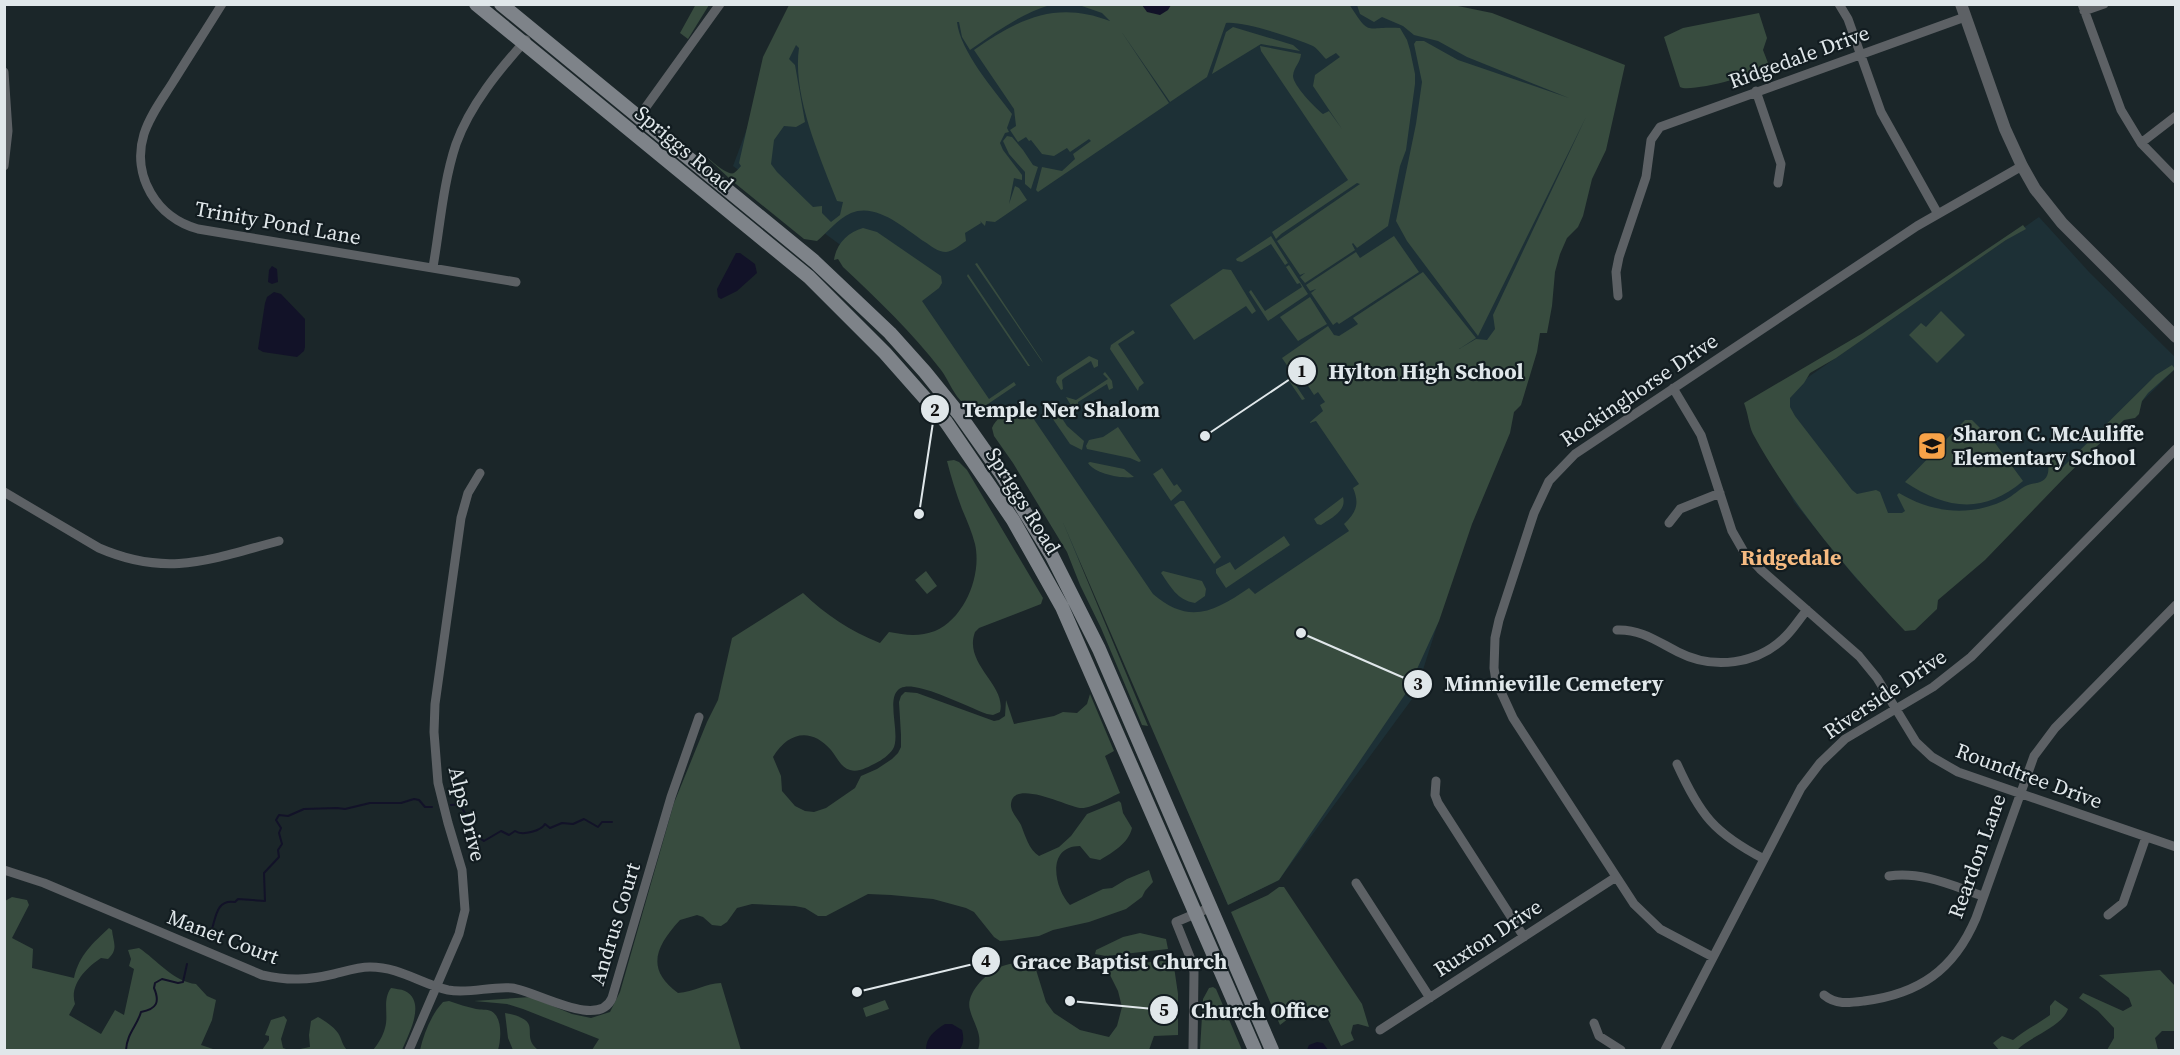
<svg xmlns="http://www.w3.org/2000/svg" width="2180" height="1055" font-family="'Source Serif 4',serif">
<rect width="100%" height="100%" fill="#1b2629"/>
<!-- built -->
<path fill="#1d3036" d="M795 5H1436L1615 67 1415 695 1279 880 1228 905 1086 573 1021 454 975 389 850 252 733 166 784 29Z
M2039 217 2090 273 2175 357V369L2056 486 1858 581 1794 502 1752 416Z"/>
<!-- green -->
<path fill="#384c3f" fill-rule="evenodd" d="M696 4 709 5 688 39 680 33Z
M1349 4C1371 38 1364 26 1400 28L1407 40 1410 50 1415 74V84L1406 150 1400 166 1388 226 1357 248 1353 243 1352 244 1355 250 1305 283 1300 277 1305 273 1300 275 1277 241 1360 184 1357 183 1281 234 1276 239 1272 232 1348 180 1261 51 1260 46 1301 54C1300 64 1294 66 1293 76 1293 85 1315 108 1323 114L1329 111 1342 129 1313 86 1315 75 1340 57 1336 53 1326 59C1322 55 1318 49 1313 46 1296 38 1243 21 1226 23L1207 77 1170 102 1121 31 1169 103 1038 192 1036 190 1042 167 1062 171 1075 159 1073 154 1091 141 1089 139 1070 152 1067 148 1054 156 1042 154 1031 140 1029 141 1026 137 1018 142 1010 130 1016 126 1014 109 974 50C1018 19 1056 0 1110 21L1102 13 1079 5Z
M789 5H1050C1020 14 996 32 970 50L962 37 959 22H957C960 51 994 90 1012 114L1007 128 1009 132 1005 133 1000 143 1003 150 1022 175V180L1014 178 1009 204 1015 186 1019 188 1027 200 995 222 986 221 985 226 980 221 981 223 965 233 966 241C960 245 953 251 946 252 938 252 931 246 925 242 905 229 877 202 851 213 837 219 826 234 817 241L804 239 731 180 698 149C704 154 727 177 734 173 737 171 739 168 741 166L739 163 763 57ZM796 45 799 48C792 95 820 157 837 201L843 202 840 215 831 222 822 213V206L813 207 777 172 771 164 774 140 784 126 796 127 805 122 795 65 789 59Z
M1357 5H1453L1492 13 1625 65 1606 150 1592 179 1583 216 1578 227 1567 238 1560 254 1555 272 1552 306 1547 333H1540L1537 352 1521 405 1514 412 1510 433 1472 524 1439 621 1406 693 1279 880 1228 905 1062 520 1148 726 1142 725 1101 628 1080 585 1067 552 1013 463 994 436 992 428C996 418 1009 407 1021 411 1026 412 1030 417 1033 418L1153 594C1189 625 1214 612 1249 588L1255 594 1349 531 1344 524C1356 513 1360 504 1353 488L1359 484 1316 421 1309 423 1323 411 1320 405 1325 402 1318 392 1314 395 1301 375 1293 381 1305 399 1302 400 1289 381 1295 377 1282 358 1328 326 1334 335 1339 336 1358 324 1353 318 1423 272 1476 338 1459 349 1476 339 1487 340 1495 329 1493 315 1586 117 1478 336 1407 241 1396 221 1416 124 1422 82 1414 44 1416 41H1424L1458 60 1569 98 1467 57 1438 41 1414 35 1403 26 1382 17 1374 22 1360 14Z
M1759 13 1767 38 1763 50 1768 63 1766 68C1755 75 1690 93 1680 87L1664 37 1683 28Z
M1233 27 1293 45 1300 51 1261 44 1212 74 1226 32Z
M1007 136 1012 137 1023 150 1033 165 1038 167 1031 189 1025 184V172L1009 154 1003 141Z
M2023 225 2026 229 2006 240 1836 358 1810 373 1804 383 1790 398V407L1795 416 1852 490 1857 494 1876 490 1880 492 1888 513H1902L1905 511 1897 495 1899 493C1932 513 1970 517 2005 500 2013 496 2020 488 2028 485 2029 484 2037 483 2037 483 2051 480 2049 468 2047 457L2049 455 2063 467 2156 375 2172 365 2175 369 2148 393 2142 401 2139 414 2135 418 2124 420 2065 477 1985 560 1938 600 1937 609 1915 630 1905 631C1847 570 1793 507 1753 434 1749 426 1748 413 1744 403L1863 333Z
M863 228 877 232 941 276 942 283 939 288 922 301 989 399 1014 382 1016 385 979 410 977 408C958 409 951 383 941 370 912 332 877 299 843 267L838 259 834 260C836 244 848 232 863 228Z
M1271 236 1288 263 1285 265 1271 244 1242 262 1237 261 1236 259Z
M1394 236 1419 272 1339 324 1337 322 1333 325 1311 293 1316 289 1310 291 1306 285 1356 252 1360 258Z
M977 263 1041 359 1043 363 975 264Z
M1289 265 1308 294 1268 321 1249 292 1251 290 1265 311 1302 287 1300 283 1297 284 1286 267Z
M1223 269 1231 270 1256 311 1252 314 1246 306 1194 340 1170 305Z
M968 274 1030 366H1028L967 276Z
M1310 297 1327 324 1298 341 1280 317Z
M1941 311 1965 335 1937 363 1909 335 1921 323 1926 327Z
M1133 330 1135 333 1118 344 1144 383 1139 387 1138 391 1110 349 1111 345Z
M1089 356 1098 360V366L1094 368 1091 361 1064 378 1062 380 1063 389 1061 390 1056 382 1057 377Z
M1105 372 1112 381 1113 388 1109 390 1107 384 1078 402V412H1075L1066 397 1076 400 1108 379 1103 374Z
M1051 405 1054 406 1067 426 1084 441 1082 450 1070 444 1046 409Z
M1965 420H1972L1995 443 2023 481C1983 515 1946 509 1905 482Z
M1118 427 1141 461 1139 462 1130 458 1087 449 1086 446 1089 440 1103 437Z
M954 460 959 462 967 470 1043 598 1041 604 979 628 975 632C963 664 1007 685 1000 712L993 715 987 714C966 706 935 690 914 687 877 681 903 732 893 749 889 755 882 760 876 763 868 767 858 773 850 770 840 767 837 757 831 750 811 727 788 732 773 757L781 776 782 791 795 806 805 811 814 812 826 808 855 788 861 776 877 769 892 759 898 753 901 747V735L899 702 901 696 905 692 917 693 994 721 999 720 1005 716 1006 700 1014 724 1054 716 1063 712 1077 713 1087 704 1090 694 1114 751 1105 756 1120 793C1111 797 1092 808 1082 808 1072 809 1013 777 1011 804 1010 811 1018 819 1021 825 1025 835 1029 850 1039 856L1059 847 1071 836 1087 814 1119 801 1121 803 1123 813 1132 828C1128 844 1113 852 1100 860L1090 858 1080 846C1046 846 1054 888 1070 905L1103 889 1112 888 1127 879 1149 870 1153 882 1145 891 1142 897 1126 909 1089 922 1053 930 1039 936 1011 940 1000 941 994 937 974 912 966 908 933 899 891 895 868 894 826 916H818L805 908 795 906 752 904 737 908 727 922 721 926 712 925 703 917 697 915 680 920C656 946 645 969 678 993 694 992 706 983 721 983L741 1050H592L599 1039 523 1009 507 1004 474 1001 531 997 572 1014 591 1018 610 1012 620 992 674 803 707 722 718 700 732 638 803 593C826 615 850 631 880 643L889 632C905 635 919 637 935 631 965 618 982 575 975 544 972 532 967 521 962 509 956 493 951 477 947 461Z
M1090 462 1124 469 1134 477C1122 479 1095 474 1088 463Z
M1162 468 1174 486 1177 484 1182 491 1171 501 1153 474Z
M1343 497C1347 511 1331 518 1321 525L1317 524 1314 519Z
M1180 501H1184L1221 557 1214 564 1174 505Z
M1284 536 1290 545 1226 588 1216 573V569L1230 562 1235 570Z
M926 571 937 586 927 594 915 580Z
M1163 571 1202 581 1206 589 1205 596 1195 603C1177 600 1171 587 1161 573Z
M1279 887H1284L1362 1004 1369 1027 1358 1024 1353 1025 1351 1033 1354 1040 1341 1046 1323 1009H1317L1293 1015 1280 1025 1231 912 1268 895Z
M12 897 27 900 29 905 12 938 33 949 32 968 74 978C79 955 93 943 109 928L112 930C113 942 119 949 108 959L101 958C86 968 69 985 75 1004L69 1015 101 1034 115 1010 124 1015 134 969 129 966 131 959 128 950 139 948C157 960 174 982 196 984L207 996 216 1000 212 1020 201 1045 216 1050H5V901Z
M1140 933 1166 939 1168 949 1106 956 1095 954 1096 950 1123 937Z
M1033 960 1046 1002 1054 1013 1080 1030 1109 1037 1117 1026 1122 1007 1118 991 1110 975 1109 966 1173 960 1178 994V1035L1154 1036 1149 1050H978C983 1034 974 1025 970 1010 965 994 986 973 1000 967 1010 963 1023 962 1033 960Z
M2160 970 2175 986V1031H2162L2155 1038 2158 1050H2107L2114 1038V1028L2098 1011 2079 998 2083 993 2123 1011 2132 1006 2129 998 2099 975Z
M1213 987 1216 989 1242 1050H1200L1203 999 1209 988Z
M391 988C395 989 401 989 405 991 427 1002 408 1035 402 1050H373C378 1044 383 1036 385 1028 389 1015 382 1000 391 988Z
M885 1000 889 1009 866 1017 863 1008Z
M2055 1000 2068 1009C2061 1028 2030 1036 2017 1050H1999L1993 1043 2002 1036 2013 1040C2025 1030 2038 1024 2050 1015V1006Z
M449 1001C458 1004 467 1007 476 1009 481 1010 487 1009 491 1011 503 1017 501 1040 498 1050H420C424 1033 431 1015 443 1002Z
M505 1013C547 1021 518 1034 538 1050H513L508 1038Z
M284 1016 287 1020 281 1039 283 1048 289 1050H262L269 1040V1036L265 1035 271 1020Z
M318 1017C325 1021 333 1026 338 1033 342 1039 342 1045 347 1050H295L310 1047 309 1035 311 1021Z"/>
<!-- water -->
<path fill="#121228" d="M1142 5V4L1171 5 1168 10 1160 15 1147 12Z
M736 253H740L755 264 757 273 737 291 721 299 718 297 717 289Z
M272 266 277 269 278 282 272 284 268 282 269 270Z
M274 292 281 294 305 319V347L304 351 297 357 263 352 258 349 265 303 267 297Z
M945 1024H952L962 1030C964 1037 964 1045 959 1050H926C926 1037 934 1031 945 1024Z
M1317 1042 1323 1043 1328 1050H1307L1309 1045Z"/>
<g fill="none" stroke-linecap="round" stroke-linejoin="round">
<!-- stream -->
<path stroke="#121228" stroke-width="2" d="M451 805C469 801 466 832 484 841L501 831 509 835 515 831C522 836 541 831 545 824L550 828 562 823 573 824 584 819 598 827 602 822H612
M212 929C216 916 217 899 235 902L238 899 265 901 264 873 279 857 278 850 282 844 279 833 281 828 276 820 279 815 288 816 304 809 337 808 345 809 370 803H401L414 799 419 800 425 807H432
M126 1050C127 1033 137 1026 141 1012 157 1009 160 1002 154 988L155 983 162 979 178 983 183 982 187 964"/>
<!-- minor -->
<path stroke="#5d6165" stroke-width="9" d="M222 4C206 30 189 56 173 82 163 98 150 115 144 134 131 176 157 218 198 229L516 282
M1839 4 1848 19 1881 112 1938 214
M2082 4 2121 110 2141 143 2176 179
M2084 11 2104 4
M4 72 8 131 4 166
M1756 91 1781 164 1778 183
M638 118 720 4
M2141 143 2176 116
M433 267C440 227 443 183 456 144 470 105 499 70 526 40
M1618 296 1616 272 1619 257 1646 177 1651 140 1660 127 1965 17
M1673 388 1701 435 1732 531 1744 552 1760 569 1859 656 1877 678 1916 742 1932 757 1958 772 2176 847
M4 492 99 548C168 578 211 559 279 541
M1669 523 1680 509 1720 493
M1617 630C1641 629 1658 642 1678 652 1713 670 1758 665 1786 636 1794 628 1800 618 1807 610
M1677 764C1700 815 1714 833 1764 859
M1436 781 1435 795 1438 803 1524 937
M4 870 44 883 262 975C288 981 309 980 334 974 346 971 358 967 370 967 400 967 421 984 448 990 469 994 491 986 512 988 536 991 599 1030 612 998L671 797 699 717
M1889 876C1922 871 1953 886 1983 896
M1356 883 1430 998
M2108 915 2123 903 2146 837
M1713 957 1660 929 1634 904 1513 718 1496 681 1494 668 1495 638 1499 620 1534 513 1549 481 1575 454 1917 226 2022 166
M1824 995C1836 1005 1849 1003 1864 1001 1919 994 1954 970 1976 918L2034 756 2055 728 2176 605
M1594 1023 1599 1036 1621 1050
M1380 1030 1616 877
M409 1050 459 934 465 910 462 870 448 823 438 783 434 732 435 704 461 518 468 493 480 473
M1193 1050 1194 972 1190 957 1176 922 1209 908
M1665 1050 1801 788 1820 763 1845 739 1933 687 1971 657 2176 449"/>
<!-- tertiary -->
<path stroke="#5d6165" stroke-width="12" d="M1961 4 2005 129 2022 166 2035 189 2062 223 2176 337"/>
<!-- secondary -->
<path stroke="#7e8389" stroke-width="14" d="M476 4 809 277 885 353 946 422 1013 520 1062 607 1255 1050
M501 4 814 261 890 333 925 372 959 414 1002 475 1052 556 1099 649 1272 1050"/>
</g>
<!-- icons -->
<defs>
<g id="school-square" transform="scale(1.5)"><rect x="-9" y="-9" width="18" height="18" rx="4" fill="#f6a248" stroke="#121c20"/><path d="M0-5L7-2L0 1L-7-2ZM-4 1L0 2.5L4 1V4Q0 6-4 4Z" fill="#111"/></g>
</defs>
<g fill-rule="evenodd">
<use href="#school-square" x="1932" y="446"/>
</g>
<g text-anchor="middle" stroke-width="4.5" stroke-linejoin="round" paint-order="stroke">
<!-- street labels -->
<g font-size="21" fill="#e0e7ea" stroke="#121c20">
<text transform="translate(1799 57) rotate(-20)" y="7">Ridgedale Drive</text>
<text transform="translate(684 149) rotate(40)" y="7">Spriggs Road</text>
<text transform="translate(278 223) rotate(10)" y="7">Trinity Pond Lane</text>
<text transform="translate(1639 390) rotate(-34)" y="7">Rockinghorse Drive</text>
<text transform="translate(1023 501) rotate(58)" y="7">Spriggs Road</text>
<text transform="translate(1885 694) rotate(-34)" y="7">Riverside Drive</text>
<text transform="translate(2029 776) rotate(20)" y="7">Roundtree Drive</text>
<text transform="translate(467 814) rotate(76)" y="7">Alps Drive</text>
<text transform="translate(1977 856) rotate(-70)" y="7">Reardon Lane</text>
<text transform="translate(615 924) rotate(-73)" y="7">Andrus Court</text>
<text transform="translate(223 937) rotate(21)" y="7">Manet Court</text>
<text transform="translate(1488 938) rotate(-33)" y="7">Ruxton Drive</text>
</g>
<!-- poi labels -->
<g font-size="21" font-weight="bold" fill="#e0e7ea" stroke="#121c20" text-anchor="start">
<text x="1953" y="441">Sharon C. McAuliffe<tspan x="1953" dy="24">Elementary School</tspan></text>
</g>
<!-- neighbourhood labels -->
<g font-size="22" font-weight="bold" fill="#f5ba81" stroke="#121c20">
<text x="1791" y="565">Ridgedale</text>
</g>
</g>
<!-- callouts -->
<path fill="none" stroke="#e0e7ea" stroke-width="2" d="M1205 436L1302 371M919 514L935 409M1301 633L1418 684M857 992L986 961M1070 1001L1164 1010"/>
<g fill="#e0e7ea" stroke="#121c20" stroke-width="2">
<circle cx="1205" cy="436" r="6"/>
<circle cx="919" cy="514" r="6"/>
<circle cx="1301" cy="633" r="6"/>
<circle cx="857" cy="992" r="6"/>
<circle cx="1070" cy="1001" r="6"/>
<circle cx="1302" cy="371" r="15"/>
<circle cx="935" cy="409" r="15"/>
<circle cx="1418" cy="684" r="15"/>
<circle cx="986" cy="961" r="15"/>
<circle cx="1164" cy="1010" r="15"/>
</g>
<g font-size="18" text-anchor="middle" font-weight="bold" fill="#111">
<text x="1302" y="377">1</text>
<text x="935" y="416">2</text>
<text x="1418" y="690">3</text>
<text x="986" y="967">4</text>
<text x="1164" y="1016">5</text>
</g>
<g font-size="22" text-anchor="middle" font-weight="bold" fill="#e0e7ea" stroke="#121c20" stroke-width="4.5" stroke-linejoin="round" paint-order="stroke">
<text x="1426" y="379">Hylton High School</text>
<text x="1061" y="417">Temple Ner Shalom</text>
<text x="1554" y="691">Minnieville Cemetery</text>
<text x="1120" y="969">Grace Baptist Church</text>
<text x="1260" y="1018">Church Office</text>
</g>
<!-- border -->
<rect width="2180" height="1055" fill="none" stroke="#e0e7ea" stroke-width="12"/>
</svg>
